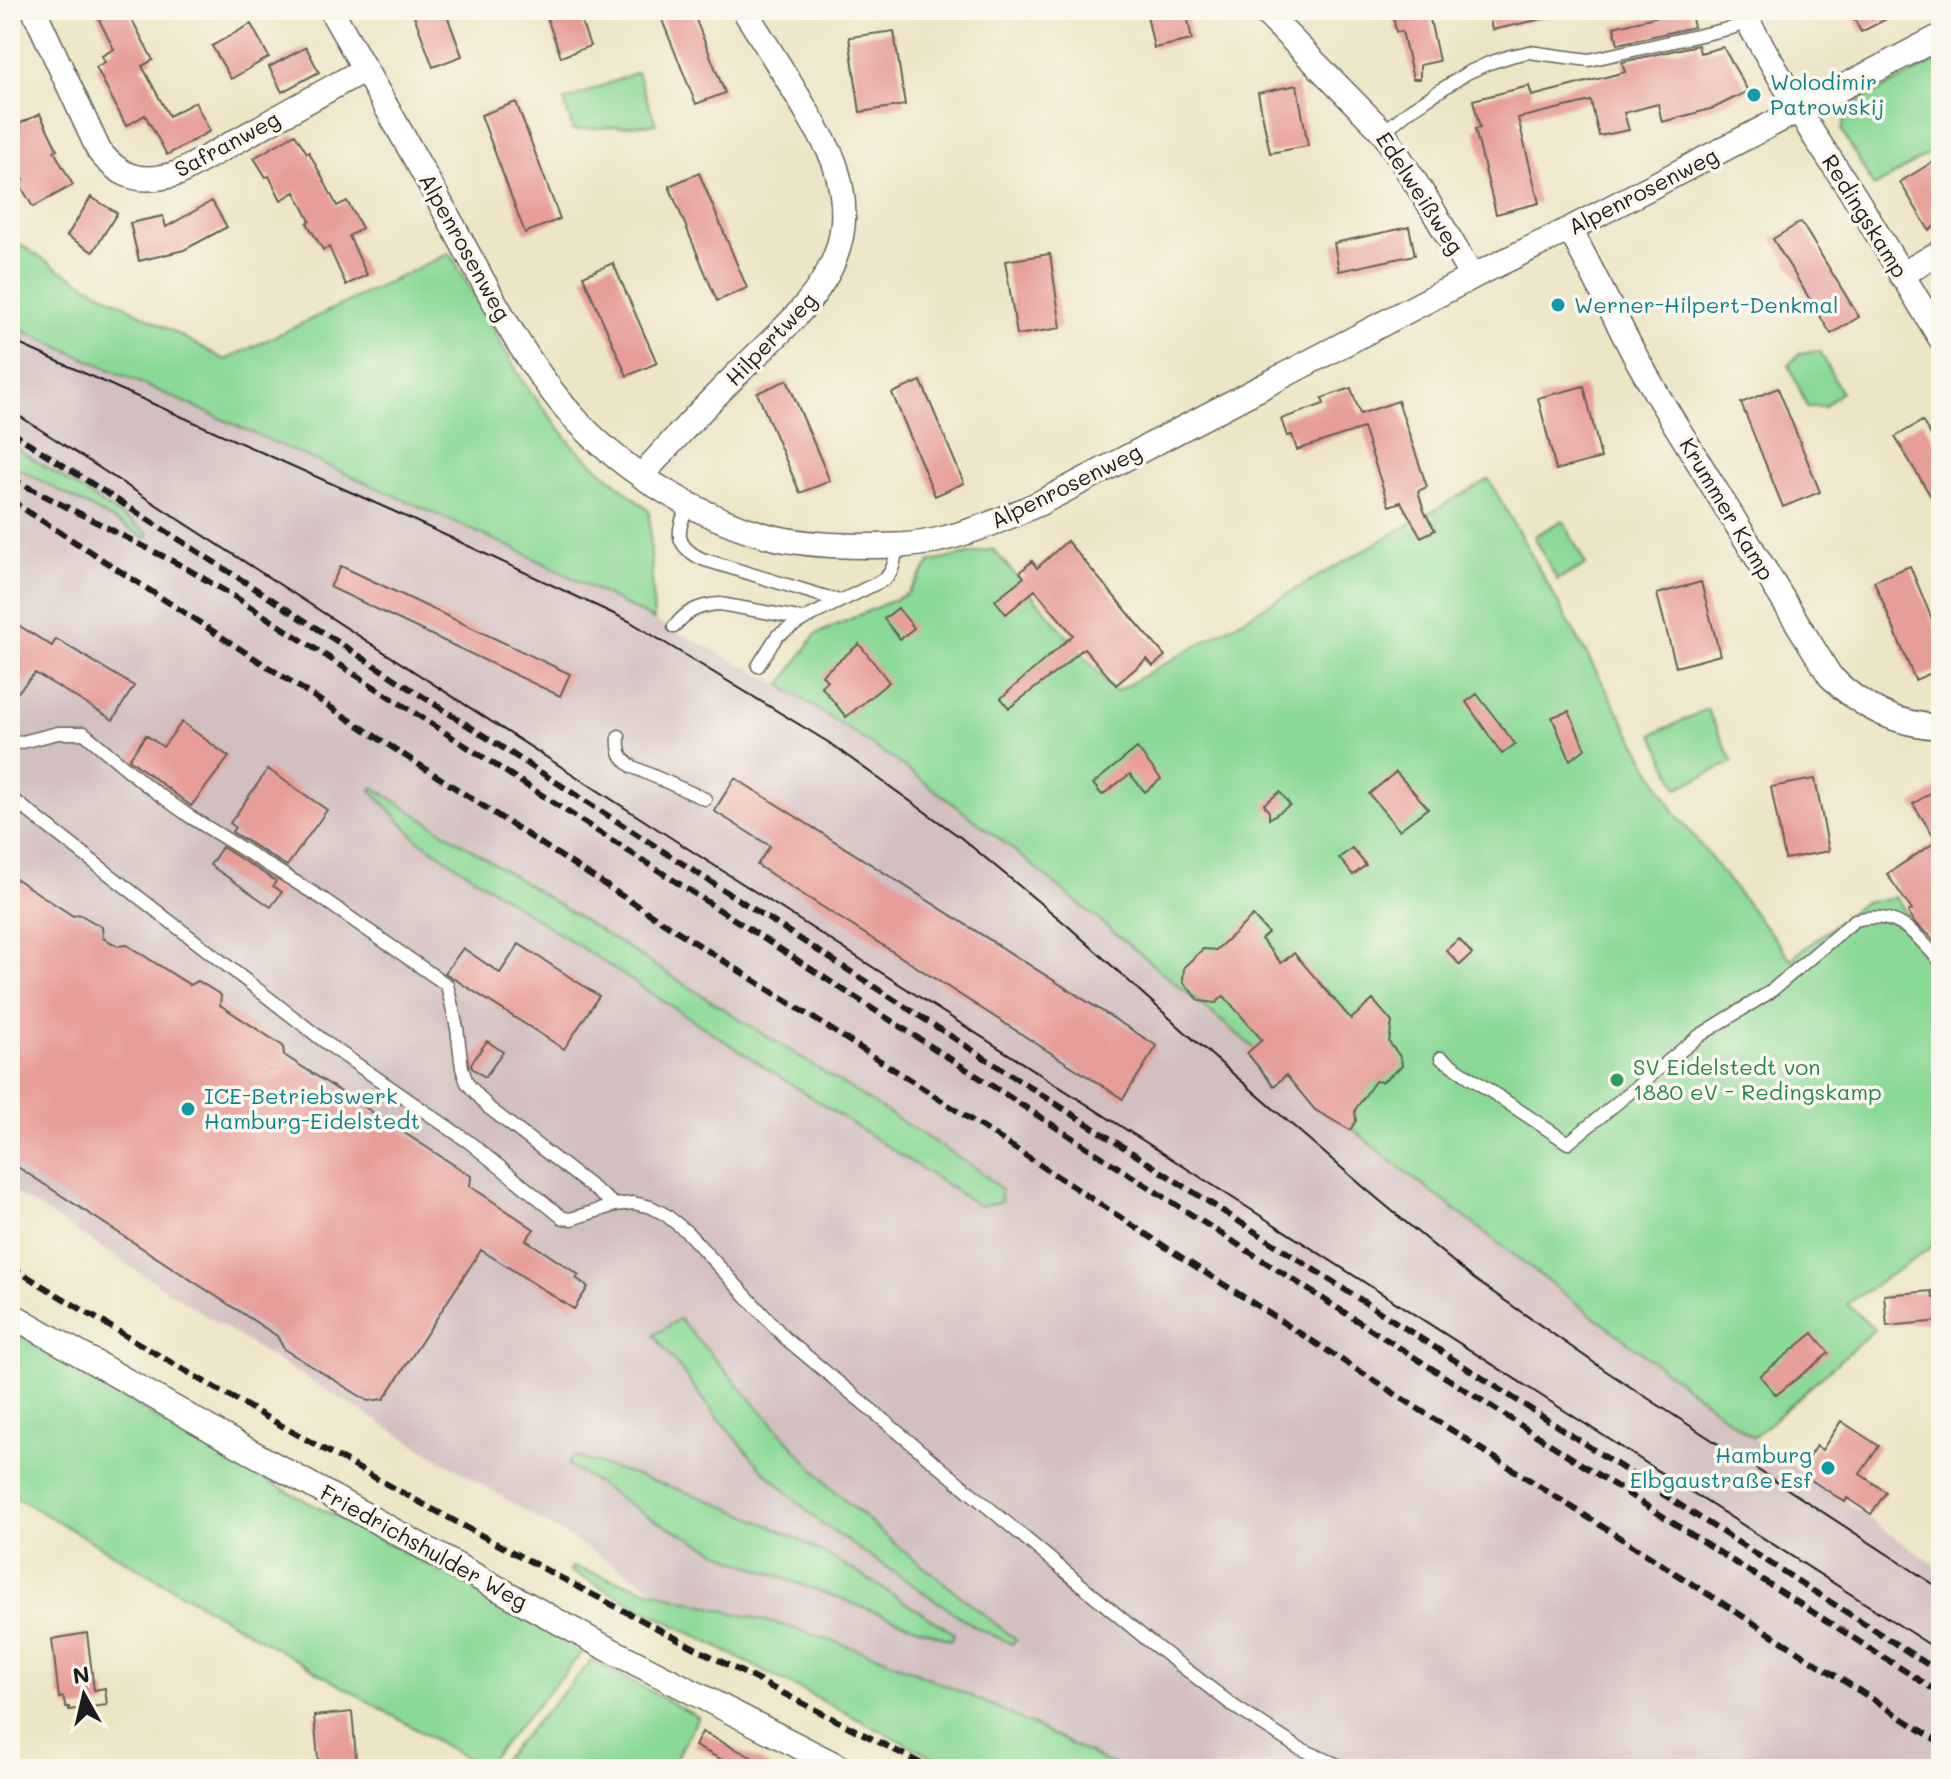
<svg xmlns="http://www.w3.org/2000/svg" width="1951" height="1779" font-family="Mali,sans-serif">
<rect width="100%" height="100%" fill="#fbf7ec"/>
<filter id="ink" filterUnits="userSpaceOnUse"><feTurbulence type="fractalNoise" baseFrequency=".0125" numOctaves="2"/><feDisplacementMap in="SourceGraphic" scale="16" xChannelSelector="R" yChannelSelector="G"/><feConvolveMatrix kernelMatrix="1 2 1 2 8 2 1 2 1" color-interpolation-filters="sRGB"/></filter>
<filter id="wash" filterUnits="userSpaceOnUse"><feTurbulence type="fractalNoise" baseFrequency=".006" numOctaves="4" result="noise"/><feDisplacementMap in="SourceGraphic" scale="32" xChannelSelector="R" yChannelSelector="G"/><feGaussianBlur stdDeviation="1.8" result="paint"/><feColorMatrix in="noise" values="0 0 0 0 0 0 0 0 0 0 0 0 0 0 0 0 0 1.4 0 .05"/><feComposite in="paint" operator="in"/></filter>
<g filter="url(#wash)">
<rect width="100%" height="100%" fill="#ece5c6"/>
<!-- industrial -->
<path fill="#d2bfc0" d="M10 325 524 553 781 685 899 763 1005 843 1395 1164 1753 1438 1941 1569V1769H969L707 1621 255 1347 10 1189Z"/>
<!-- green -->
<path fill="#8bd997" stroke="#547a5a" stroke-width="2" d="M1941 59V146L1874 187 1842 131 1848 107Z
M637 72 656 124 573 130 564 101Z
M10 238 58 269 225 360 450 253 523 382 574 447 649 511 654 620 524 553 10 325Z
M1820 351 1841 392 1824 407H1807L1789 365 1799 354Z
M10 444 149 534 146 538 10 464Z
M1489 479 1675 813 1791 959 1864 902 1896 897 1926 943 1941 934V1241L1847 1304 1875 1329 1753 1438 1395 1164 1005 843 899 763 781 685 816 634 907 594 931 562 993 549 1115 692Z
M1563 520 1586 565 1557 580 1534 536Z
M1707 709 1733 762 1678 788 1653 734Z
M373 787 980 1171 1001 1189V1202L979 1206 526 912 417 839 371 790Z
M679 1319 829 1486 894 1543 1016 1640 1012 1644 977 1628 819 1522 762 1469 714 1413 654 1335Z
M10 1329 205 1448 586 1648 483 1768 10 1494Z
M573 1456C641 1477 710 1497 775 1528 838 1557 895 1597 954 1633L951 1640 735 1560 654 1520 568 1465Z
M572 1567 680 1599 789 1627 881 1657 1000 1709 1121 1769H955L569 1571Z
M592 1660 698 1717 671 1769H494Z"/>
<g id="blocks">
<!-- building -->
<path fill="#e79d9a" d="M94 10H127L153 60 142 66 169 116 195 102 210 131 167 155 145 115 126 126 96 67 105 62 102 56 114 49Z
M412 10H445L462 56 433 67Z
M544 10H577L590 46 561 57Z
M658 10H692L725 93 696 104Z
M1146 10H1186L1192 40 1154 48Z
M1392 10H1428L1439 61 1420 65V79H1413L1402 31 1396 32Z
M1488 10H1550L1551 17 1492 30Z
M1683 10H1690L1694 27 1618 44 1614 27Z
M1850 10H1904L1861 32Z
M251 24 269 57 231 79 212 46Z
M894 31 905 105 860 112 849 37Z
M1698 45 1700 53 1723 47 1748 91 1714 108 1662 122 1658 104 1624 113 1629 130 1599 136 1591 101 1518 118 1539 203 1496 214 1475 129 1480 128 1473 100 1529 86 1532 96 1625 72 1622 62Z
M306 47 319 72 282 92 269 67Z
M1297 85 1308 146 1270 153 1258 93Z
M516 102 560 219 525 233 481 115Z
M40 114 57 149 54 151 73 185 33 207 19 183 24 180 10 151V128Z
M295 134 307 153 309 152 337 206 347 201 362 228 349 236 367 275 346 285 329 247 323 250 307 223 310 221 295 192 281 200 269 176 266 177 254 158Z
M1941 157V222L1929 230 1900 182Z
M699 173 747 288 717 301 669 186Z
M91 197 117 213 93 252 67 236Z
M212 201 227 227 184 250 139 261 130 223 163 216 166 227Z
M1801 222 1859 317 1831 334 1773 239Z
M1409 227 1415 255 1339 271 1334 243Z
M1050 254 1061 328 1017 335 1005 261Z
M613 263 657 363 627 376 583 276Z
M787 380 830 481 800 493 757 393Z
M921 381 964 483 935 496 892 393Z
M1584 386 1601 458 1556 470 1538 398Z
M1351 388 1360 414 1398 401 1427 487 1418 491 1424 511 1435 530 1421 537 1401 502 1389 506 1363 428 1297 450 1292 435 1287 436 1281 419 1324 404 1322 398Z
M1778 388 1820 492 1783 507 1741 403Z
M1922 421 1941 451V513L1895 437Z
M1067 541 1165 656 1153 666 1147 659 1116 685 1084 648 1060 669 1009 708 1001 698 1073 635 1035 590 1006 614 995 600 1024 577 1020 572 1032 561 1037 568Z
M341 566 570 674 560 696 330 587Z
M1910 566 1941 641V669L1915 680 1874 581Z
M1701 582 1720 655 1676 667 1657 594Z
M898 608 914 628 900 639 884 619Z
M10 620 52 646 56 639 134 686 113 720 35 673 10 701Z
M859 644 889 682 846 717 821 686 827 681 822 675Z
M1477 694 1515 744 1502 754 1466 702Z
M1569 711 1585 749 1570 760 1552 717Z
M182 722 229 757 191 806 129 759 146 735 163 747Z
M1137 748 1161 779 1145 792 1130 774 1102 795 1093 784Z
M268 769 327 810 287 866 232 832 235 827 230 823Z
M1396 772 1428 808 1399 830 1369 794Z
M735 778 1157 1046 1123 1099 757 865 770 846 714 811Z
M1815 779 1829 851 1785 859 1771 787Z
M1941 786V949L1928 934 1914 923 1908 912 1912 910 1887 874 1937 841 1913 804Z
M1280 792 1290 805 1269 819V812L1264 804Z
M222 847 276 881 273 886 282 892 271 907 210 865Z
M1352 848 1366 865 1353 875 1339 858Z
M10 875 73 916 79 914 102 927 103 938 118 946 127 945 190 985 198 981 221 995 220 1005 283 1046 284 1055 471 1176 470 1186 534 1229 526 1240 579 1275 576 1278 588 1287 574 1309 481 1250 384 1399 368 1401 284 1349 277 1336 10 1162Z
M1253 916 1268 933 1261 939 1281 963 1294 953 1351 1019 1373 1000 1392 1022 1389 1042 1401 1058 1402 1066 1382 1082 1375 1081 1355 1110 1356 1121 1350 1130 1315 1110 1286 1075 1274 1086 1247 1053 1262 1040 1224 996 1216 1003 1200 1001 1183 982 1184 967 1203 949 1216 950Z
M1459 939 1472 954 1460 965 1446 950Z
M519 944 599 996 564 1049 445 973 463 948 500 973Z
M487 1041 503 1052 485 1077 472 1068 471 1064Z
M1932 1291 1933 1298H1941V1321L1887 1326 1884 1295Z
M1813 1333 1829 1353 1776 1395 1760 1376Z
M1841 1421 1879 1446 1860 1474 1886 1492 1871 1514 1847 1498 1845 1502 1808 1478 1812 1473 1802 1467 1816 1446 1822 1450Z
M87 1633 94 1690 105 1688 107 1705 69 1710V1707H66L63 1697 59 1698 52 1639Z
M352 1712 357 1769H319L314 1716Z
M702 1732 775 1769H740L695 1746Z"/>
</g>
</g>
<g filter="url(#ink)">
<use href="#blocks" fill-opacity="0" stroke="#656258" stroke-width="2"/>
<g fill="none" stroke-linecap="round" stroke-linejoin="round">
<!-- service casing -->
<g stroke="#656258" stroke-width="15">
<path id="service" d="M1383 132 1410 110 1467 73 1489 63 1511 56 1529 52 1589 60 1732 28 1747 21
M688 505C677 531 673 545 702 559L839 601
M674 627C686 611 700 605 720 604L804 619
M758 666 777 636 804 619 885 579C894 569 896 560 895 546
M619 736C618 752 620 758 633 767L705 799
M10 745 58 733H84L146 785 189 816 323 899 447 985 457 1028 462 1068 467 1083 489 1108 615 1205
M10 797 329 1045 469 1142 563 1218 571 1219 615 1205 633 1203 651 1207 666 1215 687 1232 785 1338 1145 1638 1235 1707 1297 1747 1347 1769
M1441 1058 1568 1143 1699 1036 1770 992 1855 920C1898 909 1915 934 1941 962"/>
</g>
<!-- minor casing -->
<g stroke="#656258" stroke-width="27">
<path id="minor" d="M34 10 99 151C122 180 144 184 179 173L365 69
M331 10C372 82 413 153 453 226 489 292 527 369 580 424 629 475 696 515 764 535 796 544 832 546 866 546 890 546 914 546 938 540 973 532 1007 518 1040 503L1472 277 1570 229 1941 36
M1263 10 1383 132 1428 202 1472 277
M1741 10 1813 134 1855 197 1941 339
M1570 229 1634 354 1659 398 1830 676C1860 707 1898 725 1941 727
M1901 275 1941 252
M642 475C673 440 705 406 738 373 799 313 866 264 836 168 831 150 820 135 811 119 790 82 767 46 744 10
M10 1314 233 1442 595 1642 843 1769"/>
</g>
<!-- service -->
<use href="#service" stroke="#fff" stroke-width="12"/>
<!-- minor -->
<use href="#minor" stroke="#fff" stroke-width="24"/>
<!-- tram -->
<path stroke="#1c1c1c" stroke-width="2" d="M10 340 402 515 629 621 828 742 960 837 1068 926 1185 1032 1367 1190 1474 1279 1606 1371 1941 1589
M10 410 662 832 1941 1652"/>
<!-- rail -->
<path stroke="#1c1c1c" stroke-width="6" stroke-dasharray="12 6" stroke-linecap="butt" d="M10 431 1941 1673
M10 478 184 567 235 597 1209 1226 1941 1694
M10 500 619 894 904 1076 1187 1261 1941 1743
M10 1266C309 1450 620 1611 932 1769"/>
</g>
</g>
<!-- markers -->
<g fill="#0f9aa8" stroke="#fbf7ec" stroke-width="3">
<circle cx="1754" cy="95" r="8"/>
<circle cx="1558" cy="305" r="8"/>
<circle cx="188" cy="1109" r="8"/>
<circle cx="1828" cy="1468" r="8"/>
</g>
<circle fill="#2e9e5b" stroke="#fbf7ec" stroke-width="3" cx="1617" cy="1080" r="8"/>
<g text-anchor="middle" stroke-width="7" stroke-linejoin="round" paint-order="stroke">
<!-- culture labels -->
<g font-size="22" fill="#0d838f" stroke="#fbf7ec" text-anchor="start">
<text x="1770" y="90">Wolodimir<tspan x="1770" dy="25">Patrowskij</tspan></text>
<text x="1574" y="313">Werner-Hilpert-Denkmal</text>
<text x="204" y="1104">ICE-Betriebswerk<tspan x="204" dy="25">Hamburg-Eidelstedt</tspan></text>
<text x="1812" y="1463" text-anchor="end">Hamburg<tspan x="1812" dy="25">Elbgaustraße Esf</tspan></text>
</g>
<!-- street labels -->
<g font-size="22" fill="#1c1c1c" stroke="#fbf7ec">
<text transform="translate(227 144) rotate(-28)" y="8">Safranweg</text>
<text transform="translate(1643 191) rotate(-27)" y="8">Alpenrosenweg</text>
<text transform="translate(1420 193) rotate(57)" y="8">Edelweißweg</text>
<text transform="translate(1865 216) rotate(58)" y="8">Redingskamp</text>
<text transform="translate(465 247) rotate(61)" y="8">Alpenrosenweg</text>
<text transform="translate(771 339) rotate(-46)" y="8">Hilpertweg</text>
<text transform="translate(1066 486) rotate(-26)" y="8">Alpenrosenweg</text>
<text transform="translate(1727 509) rotate(59)" y="8">Krummer Kamp</text>
<text transform="translate(424 1547) rotate(29)" y="8">Friedrichshulder Weg</text>
</g>
<!-- leisure labels -->
<g font-size="22" fill="#27864d" stroke="#fbf7ec" text-anchor="start">
<text x="1633" y="1075">SV Eidelstedt von<tspan x="1633" dy="25">1880 eV - Redingskamp</tspan></text>
</g>
</g>
<!-- margin -->
<rect width="1951" height="1779" fill="none" stroke="#fbf7ec" stroke-width="40"/>
<!-- north arrow -->
<g transform="translate(84 1695) rotate(352)" stroke="#fbf7ec" stroke-width="6" paint-order="stroke">
<path d="M0-6L14 30L0 20L-14 30Z" fill="#1c1c1c"/>
<text y="-12" font-size="22" font-weight="bold" text-anchor="middle" fill="#1c1c1c">N</text>
</g>
</svg>
